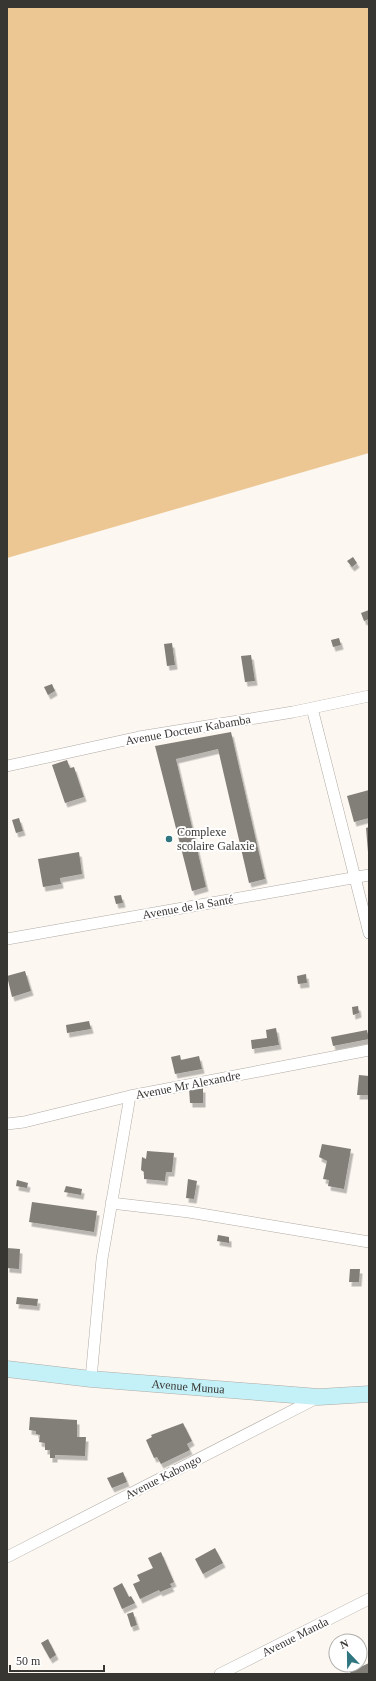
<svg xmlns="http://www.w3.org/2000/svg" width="376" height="1681" font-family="Georgia,serif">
<defs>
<filter id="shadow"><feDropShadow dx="2.5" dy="4.5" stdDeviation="0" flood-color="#0004"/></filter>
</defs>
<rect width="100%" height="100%" fill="#fcf7f0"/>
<!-- green -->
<path fill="#edc793" d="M7 7H369V453L7 558Z"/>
<!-- building -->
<path fill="#827e78" filter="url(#shadow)" d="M353 557 357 563 352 567 347 561Z
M369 610V619L364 621 361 613Z
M339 638 341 645 333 647 331 640Z
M172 643 175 665 167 666 164 644Z
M251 655 255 681 245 682 241 656Z
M52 684 55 691 48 695 44 687Z
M231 732 265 879 249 883 218 749 176 759 206 887 192 891 155 746Z
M67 760 70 768 74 767 84 797 65 803 52 765Z
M369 790V818L354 822 347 796Z
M19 818 23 831 16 833 12 820Z
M369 827V852H368L366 828Z
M79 852 82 874 60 878 61 884 43 887 38 859Z
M121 895 123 903 116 904 114 896Z
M25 971 31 991 12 997 7 976Z
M306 974 307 983 298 984 297 976Z
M358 1006 359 1013 353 1015 352 1007Z
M89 1021 91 1029 67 1033 66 1025Z
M276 1028 279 1045 252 1049 251 1040 267 1038 266 1030Z
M367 1030 369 1039 333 1046 331 1037Z
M180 1055 181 1060 199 1056 202 1069 175 1074 171 1057Z
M359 1075 369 1076V1095H357Z
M189 1088H203V1103H190Z
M322 1144 351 1149 344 1189 328 1186 329 1180 323 1179 327 1161 319 1157Z
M147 1151 174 1153 172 1172H166L165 1181 144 1179V1172L141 1170 142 1157 146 1159Z
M188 1179 197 1181 194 1199 186 1198Z
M17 1180 28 1183 27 1188 16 1186Z
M66 1186 82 1189 81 1195 64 1192Z
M32 1202 97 1211 94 1232 29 1222Z
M218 1235 229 1237V1243L217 1241Z
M7 1248 20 1249 19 1269 7 1268Z
M350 1269H360L359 1282H349Z
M17 1297 38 1299 37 1306 16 1304Z
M30 1417 77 1420V1437H86L85 1456 55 1455V1458H50V1450H45V1443L39 1442 40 1435 36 1434V1431L29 1430Z
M183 1423 192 1441 187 1444 190 1450 161 1464 157 1457 154 1458 146 1440 152 1437 151 1435Z
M123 1472 127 1482 112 1488 107 1478Z
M215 1548 223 1563 203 1574 195 1559Z
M161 1552 174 1582 170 1584 172 1587 160 1592 159 1590 140 1599 133 1584 140 1581 137 1575 153 1568 148 1558Z
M122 1583 129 1597 131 1596 135 1603 122 1609 113 1588Z
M133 1612 137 1625 131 1627 127 1614Z
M48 1639 56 1655 50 1659 41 1643Z
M369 1663V1674H351L350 1672Z"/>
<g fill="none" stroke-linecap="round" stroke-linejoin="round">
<!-- minor casing -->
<g stroke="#b0aba5" stroke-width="12">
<path id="minor" d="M312 708 369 933
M7 766 139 737 293 712 369 696
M7 939 369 875
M7 1124 24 1122 130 1096 369 1050
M111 1203 189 1212 369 1242
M91 1379 102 1259 130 1096
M7 1557 319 1397
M220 1674 369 1599"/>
</g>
<!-- secondary casing -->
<g stroke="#b0aba5" stroke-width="17">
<g id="secondary">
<path id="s1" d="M7 1369 91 1379 319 1397 369 1394"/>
</g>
</g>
<!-- minor -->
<use href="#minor" stroke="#fff" stroke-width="11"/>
<!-- secondary -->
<use href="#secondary" stroke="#c4f0f7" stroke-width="16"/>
</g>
<!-- markers -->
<circle fill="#2f7681" stroke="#fff" stroke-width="1.5" cx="169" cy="839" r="4"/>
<g text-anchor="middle" stroke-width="4" stroke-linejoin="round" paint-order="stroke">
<!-- street labels -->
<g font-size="12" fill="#383633" stroke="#fff">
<text transform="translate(188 730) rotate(-10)" y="4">Avenue Docteur Kabamba</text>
<text transform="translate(188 907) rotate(-10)" y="4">Avenue de la Santé</text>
<text transform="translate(188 1085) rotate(-11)" y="4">Avenue Mr Alexandre</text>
<text dy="4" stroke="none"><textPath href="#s1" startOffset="182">Avenue Munua</textPath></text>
<text transform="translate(163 1477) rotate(-27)" y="4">Avenue Kabongo</text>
<text transform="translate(295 1637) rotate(-27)" y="4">Avenue Manda</text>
</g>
<!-- poi labels -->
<g font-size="12" fill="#383633" stroke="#fff" text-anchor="start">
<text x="177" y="836">Complexe<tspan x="177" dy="14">scolaire Galaxie</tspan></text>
</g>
</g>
<!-- border -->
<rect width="376" height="1681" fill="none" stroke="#383633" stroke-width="16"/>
<!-- north arrow -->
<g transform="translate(348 1653) rotate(338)"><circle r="19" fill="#ffffff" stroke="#afafad"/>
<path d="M0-3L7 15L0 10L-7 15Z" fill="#2f7681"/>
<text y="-6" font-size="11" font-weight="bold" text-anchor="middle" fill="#383633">N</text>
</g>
<!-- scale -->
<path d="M10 1665v6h94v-6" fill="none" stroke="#383633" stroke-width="2"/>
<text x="16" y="1665" font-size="12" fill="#383633" stroke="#ffffff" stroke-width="3" paint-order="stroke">50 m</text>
</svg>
